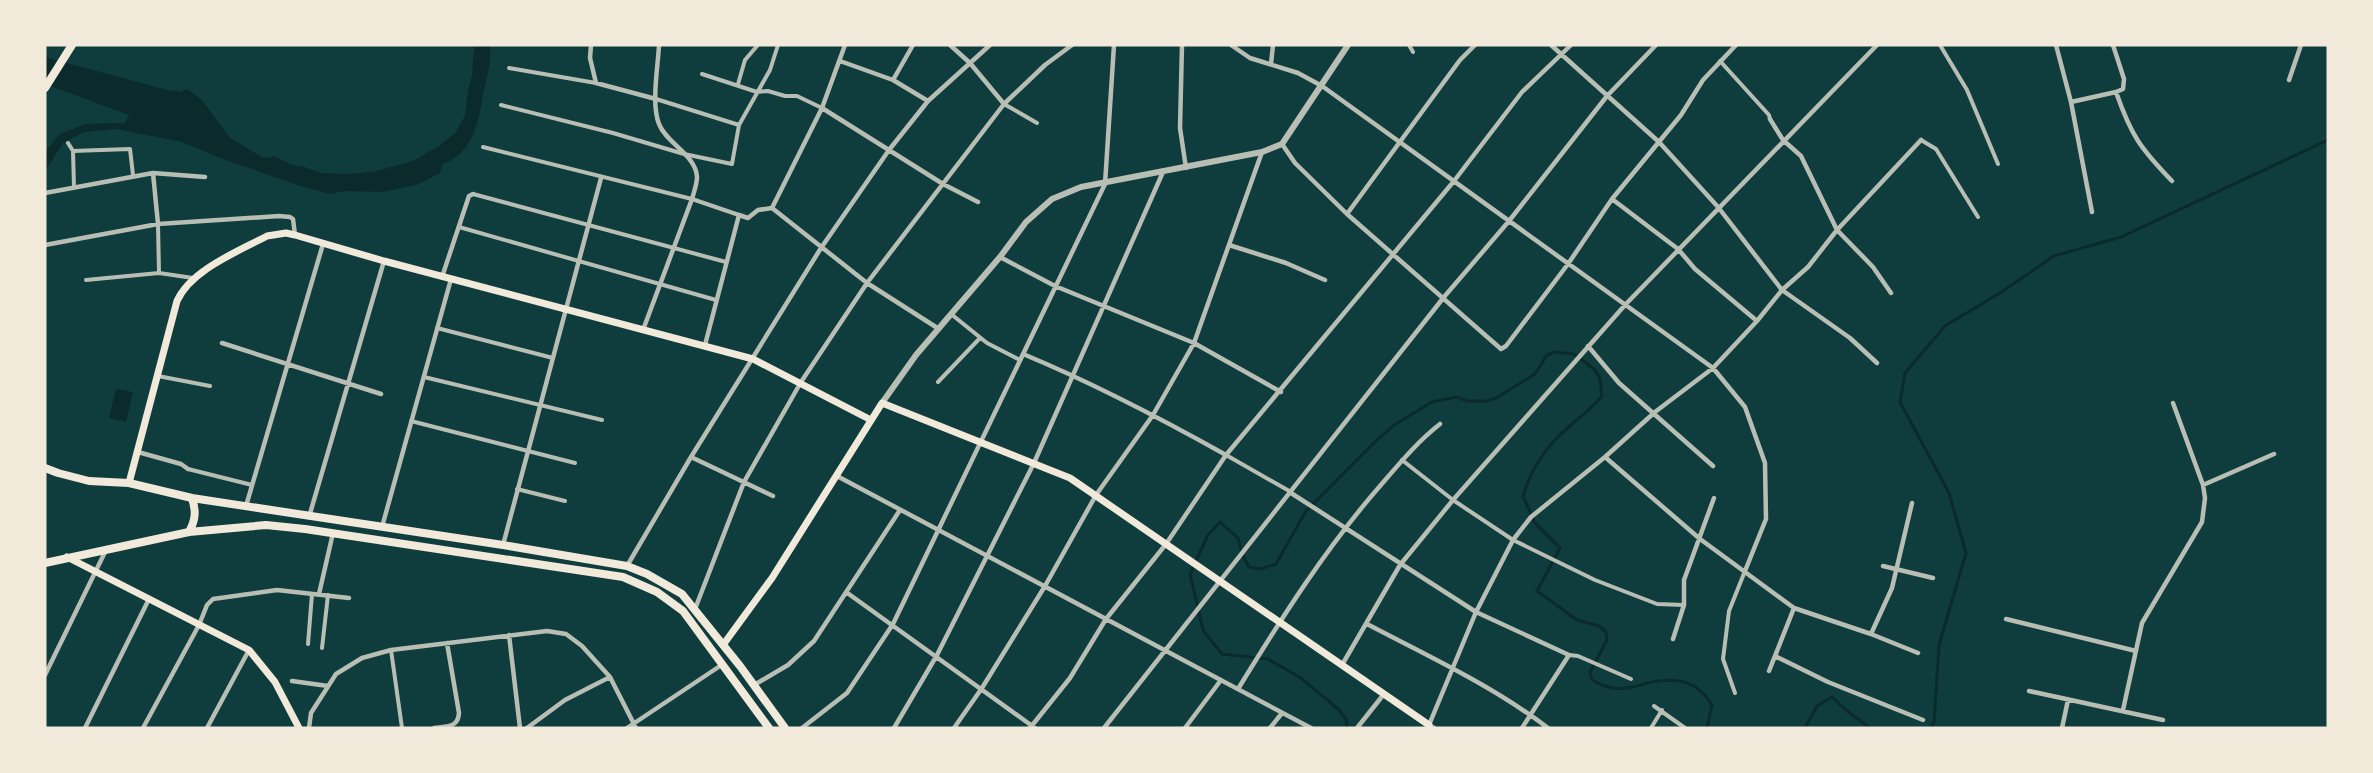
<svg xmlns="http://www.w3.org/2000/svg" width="2373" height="773" font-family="Roboto,sans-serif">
<rect width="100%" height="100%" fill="#0f3d3e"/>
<!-- water -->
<path fill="#0a2a2b" d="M471 45H490C491 65 487 76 483 95 478 123 473 153 443 164L440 173 417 185 382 192 344 191 331 194 303 187 223 159 182 142 116 129 84 132 63 143 45 171V152L60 134 85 124 125 123 129 115 45 84V57L167 90 180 92 187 89 202 100 230 138 262 157 270 158 274 156 292 165 305 167 320 173 346 174 373 172 413 161 439 146 455 133 465 116 468 90 472 76 474 48Z
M116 389 133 392 126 422 109 418Z"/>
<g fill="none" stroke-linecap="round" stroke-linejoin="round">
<!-- stream -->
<path stroke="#0a2a2b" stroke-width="3" d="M1347 728 1346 719 1338 709 1301 678 1268 659 1222 654 1203 630 1190 574 1208 535 1220 522 1238 538 1242 554 1249 567 1260 569 1276 564 1306 511 1375 442 1394 425 1432 402 1456 397 1468 401H1487L1496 398 1535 374 1547 355 1555 352 1573 354 1580 358 1596 371 1600 379 1602 396C1589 412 1574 421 1560 435 1542 452 1530 473 1523 496L1535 523 1560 548 1537 591 1577 620 1599 626 1606 632 1607 640 1590 672 1592 680C1599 684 1606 687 1614 688 1625 690 1636 686 1647 683 1675 677 1696 679 1712 705L1707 728
M1805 728 1817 706 1832 697 1847 711 1870 728
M1931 728 1934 722 1939 645 1966 553 1949 493 1900 402 1905 373 1945 326 2000 293 2054 256 2121 237 2328 140"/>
<!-- pedestrian -->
<path stroke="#b8beb3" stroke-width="4" d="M1409 45 1413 52
M1940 45 1967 90 1998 164
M1720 61 1769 115 1770 119
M509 68 596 83
M702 74 757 92 768 91 785 96H797L822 108
M738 84 745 60 757 46
M656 99 739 125
M1004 104 1037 123
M501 105 613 133 684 154 732 164 739 125 770 70 778 45
M1921 140 1936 149 1978 217
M68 143 73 151 74 187
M483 147 692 199 739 215
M73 151 130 149 133 175
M473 194 726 262
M158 224 159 273
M459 227 716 300
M86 280 159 273 193 278
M951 314 987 343 1020 360
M437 328 553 358
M158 376 210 386
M424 377 602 420
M938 382 980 338
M411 421 575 463
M1226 455 1291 492
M1402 460 1453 500 1513 540 1595 580 1657 604 1684 605
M188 469 252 485
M517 489 565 501
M308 644 312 594
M322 648 328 595
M391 650 402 728
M1569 655 1578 656 1631 679
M1735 693 1723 659 1729 611 1745 571
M1654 706 1685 728
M1651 728 1662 710"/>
<!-- minor -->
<path stroke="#b8beb3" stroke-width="4.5" d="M591 45 590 58 596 83 656 99
M950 45 970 63 1004 104
M1182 45 1180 128 1186 168
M1231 45 1250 58 1298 73 1322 86 1713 368 1745 407 1765 463 1766 519 1745 571
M1551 45 1659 142 1718 207 1782 290 1850 338 1877 363
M2056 45 2071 102 2092 212
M840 61 893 80 928 101
M1271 64 1273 45
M893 80 913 45
M2289 80 2301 45
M2116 92C2131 135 2140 148 2172 181
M2071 102 2116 92 2123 89 2124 79 2113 45
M822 108 943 184 978 202
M1770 119 1783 140 1801 156 1837 230 1873 267 1891 293
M1282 144 1295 163 1347 214 1501 349 1506 346 1568 264 1612 199 1681 115 1703 80 1736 45
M153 173 158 224
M45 193 153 173 205 177
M1612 199 1678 249 1695 269 1757 321
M772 208 867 283 939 329
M772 208 822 108 845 45
M1347 214 1460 60 1475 45
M45 245 158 224 279 216 290 217 293 219 295 235
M1229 245 1286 263 1325 280
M1000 257 1055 286 1194 343 1281 392
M442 277 469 196 473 194
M643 330 692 199C694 192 697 184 697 177 696 155 666 143 659 124 651 104 658 67 659 45
M222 343 381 394
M705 345 739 215 748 218 758 210 772 208
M1588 346 1619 383 1713 466
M1023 354C1093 383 1160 418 1226 455
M138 452 181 464 188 469
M691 457 773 496
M1605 457 1700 539 1794 608 1871 634 1918 653
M837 476 1311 728
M2203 485 2274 454
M1291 493 1476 612 1569 655 1522 728
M246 506 323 244
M309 517 384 261
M382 527 451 279
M503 545 601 178
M627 566 691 457 821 248 889 150 928 101 990 45
M1883 566 1933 578
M846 592 1035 728
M319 594 333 533
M695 609 744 482 801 382 867 283 1004 104 1045 65 1072 45
M2006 619 2136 651
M1367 624C1428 656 1493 686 1548 728
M1871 634 1892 588 1912 503
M509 635 520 728
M1673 639 1684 605V580L1714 498
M1775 656 1828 682 1923 720
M1342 665 1400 565 1453 500 1625 305 1877 45
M1769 671 1794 608
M45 675 106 550
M292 681 328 686
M754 685 788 665 814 641 900 510
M1238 689C1281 619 1325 549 1380 486 1399 464 1417 442 1440 424
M2029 691 2163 720
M2123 710 2142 623 2202 522 2205 498 2203 485 2173 403
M85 728 149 599
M143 728 199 625 207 605 213 599 277 590 349 598
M207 728 249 650
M309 728 311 713 336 674 362 658 391 650 547 631 566 634 582 646 610 677 636 728
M434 728C447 726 458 728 459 713L447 643
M527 728 565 700 610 677
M627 728 723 664
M802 728 847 693 893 624 1105 184 1114 45
M894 728 937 655 1034 463 1163 172
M954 728 982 688 1045 586 1096 495 1153 415 1194 343 1262 152
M1030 728 1070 678 1106 619 1166 544 1226 455 1454 181 1522 92 1571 45
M1104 728 1444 297 1509 221 1607 96 1656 45
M1185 728 1221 680
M1270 728 1282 713
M1357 728 1384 694
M1434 728 1429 725 1476 612 1513 540 1531 517 1605 457 1655 412 1713 368 1757 321 1782 290 1808 267 1837 230 1921 140
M2062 728 2068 700"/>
<!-- tertiary -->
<path stroke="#b8beb3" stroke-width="6" d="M882 403 916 355 1000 257 1026 222 1052 199 1081 187 1262 152 1282 144 1348 45"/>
<!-- secondary -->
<path stroke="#f1e9da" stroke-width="7" d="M129 483 177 301C191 270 237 252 267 236L286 233 295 235 384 261 753 359 871 420
M67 557 249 650 275 682 299 728
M723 645 772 578 882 403 1070 478 1429 725 1428 728"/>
<!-- trunk -->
<path stroke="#f1e9da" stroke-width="8" d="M45 88 72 45
M45 468 58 473 89 481 129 483 192 498 503 545 627 566 647 574 682 594 740 666 785 728
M189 532C196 519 196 511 192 498
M45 563 189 532 266 525 305 529 623 577 657 592 683 611 769 728"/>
</g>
<!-- border -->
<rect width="2373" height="773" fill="none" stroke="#f1e9da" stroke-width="93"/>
</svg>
